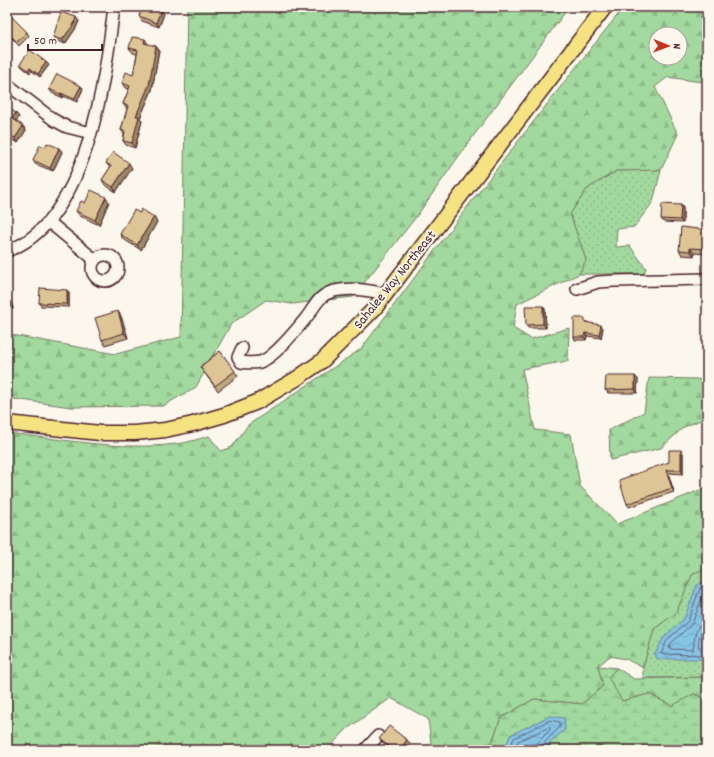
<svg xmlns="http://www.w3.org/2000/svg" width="714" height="757" font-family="Dekko,sans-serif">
<defs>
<pattern id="grass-dots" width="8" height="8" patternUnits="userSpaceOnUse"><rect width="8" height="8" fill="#a1d99e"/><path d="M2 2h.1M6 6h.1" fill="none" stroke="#8cba88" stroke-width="1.8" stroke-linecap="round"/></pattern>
<pattern id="forest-firs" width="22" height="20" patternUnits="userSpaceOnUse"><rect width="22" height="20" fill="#a1d99e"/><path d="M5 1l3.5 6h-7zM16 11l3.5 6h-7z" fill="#8cba88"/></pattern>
<pattern id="wetland-marsh" width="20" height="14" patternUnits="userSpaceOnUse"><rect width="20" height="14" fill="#a1d99e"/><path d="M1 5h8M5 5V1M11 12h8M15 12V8" fill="none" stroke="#8cba88"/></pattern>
<pattern id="water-waves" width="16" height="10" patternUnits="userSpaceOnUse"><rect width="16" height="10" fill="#86c4e6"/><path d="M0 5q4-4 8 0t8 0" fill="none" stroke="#75a8c5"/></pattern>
</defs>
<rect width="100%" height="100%" fill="#fbf7ec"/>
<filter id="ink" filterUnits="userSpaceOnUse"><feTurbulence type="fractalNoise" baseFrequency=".025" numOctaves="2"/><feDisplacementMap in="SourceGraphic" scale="8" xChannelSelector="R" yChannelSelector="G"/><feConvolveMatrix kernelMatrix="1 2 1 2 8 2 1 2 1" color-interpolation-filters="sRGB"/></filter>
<g filter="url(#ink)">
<!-- grass -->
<path fill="url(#grass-dots)" stroke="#767c64" d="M661 170 653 202 634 227 617 229 616 247 630 246 646 268 644 274H579L586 260 570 214 587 189 616 171Z
M702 570 707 571V677L643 678V668L654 629 676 613 692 575 696 572Z"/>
<!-- forest -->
<path fill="url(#forest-firs)" stroke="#767c64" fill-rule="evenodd" d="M187 7H569L466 146 416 217 353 297 292 304 266 300 231 324 196 387 163 406 71 407 7 398V334L116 354 181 337Z
M624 7H707V82L694 81 668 77 655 87 678 134 661 170 616 171 587 189 570 214 586 260 579 274 517 304 513 328 531 339 569 328 568 361 522 369 535 430 571 434 580 486 617 524 705 488 707 484V571C700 570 697 571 692 575L676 613 654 629 643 668 626 659 610 656 598 666 603 686 582 704 534 699 501 718 489 750H432L428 719 391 698 347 729 327 750H7V433C62 439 121 451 176 444 187 443 198 439 209 436L221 451 232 447 248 425 361 349 471 202 576 67ZM656 34H680V58H656Z
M649 378 697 379 707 381V429L703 419 684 427 661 448 610 460 609 430 644 412Z
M617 668 634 679 707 677V700L694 694 672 706 649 694 622 701 607 677Z"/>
<!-- wetland -->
<path fill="url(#wetland-marsh)" stroke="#767c64" d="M598 666 617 668 608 677 622 701 649 694 672 706 694 694 707 700V750H489L501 718 534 699 582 704 603 686Z"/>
<!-- water -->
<path fill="url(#water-waves)" stroke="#6e829b" d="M705 581 707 582V623L702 646 705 648 707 647V659H657L655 654 664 637 684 619 697 585Z
M550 716 564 718 565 729 543 750H505L510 735Z"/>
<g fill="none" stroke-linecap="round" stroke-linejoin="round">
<!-- shore -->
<path stroke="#626176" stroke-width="1" d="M707 585 700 588 688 621 667 640 661 654 702 655 703 652C702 651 699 649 699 647 697 641 701 629 707 628
M707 591 704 592 692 624 671 643 669 649 693 650C695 640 693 624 707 623
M509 750 514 738 550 720 560 722V727L541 746 540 750
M515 750 518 741 550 727V730L537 743 535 750"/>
<!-- minor casing -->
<g stroke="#4a1f2b" stroke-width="14">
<path id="minor" d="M7 84 54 120 67 127 91 133
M49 222 95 260
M7 251C87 223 105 80 114 7
M92 268a13 13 0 1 1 26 0a13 13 0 1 1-26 0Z
M577 289 598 282 614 281 707 279
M242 348 238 357 241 362C247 363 254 363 260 362 274 358 296 330 306 318 315 307 318 295 334 291 351 287 369 290 385 294
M365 750 378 736"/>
</g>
<!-- major casing -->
<g stroke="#4a1f2b" stroke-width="17">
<path id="major" d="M7 423 100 433H135L165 430 193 424 224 415 257 402 296 379 322 361 375 308 605 7"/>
</g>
<!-- minor -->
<use href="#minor" stroke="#fbf7ec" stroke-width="11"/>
<!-- major -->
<use href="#major" stroke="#f5e382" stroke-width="14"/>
</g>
<!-- wall -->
<path fill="#bfa980" stroke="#4a1f2b" d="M143 7H160L159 9 161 10 164 14 159 27 142 21 139 16Z
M7 21 27 32 29 36 19 46 12 38 7 43Z
M79 21 76 28 65 44 55 40 53 37Z
M148 44 159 50 152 90 140 118 142 121 135 148 126 145 123 141 124 134 121 130 127 109 123 104 129 89 125 88 122 83 133 75 137 54 133 53 129 48Z
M20 64 49 65 40 77 32 71 30 73 22 67Z
M81 86 83 89 77 102 63 96V98L52 93 49 89Z
M7 107 19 117 16 121 23 126 26 130 18 143 7 136Z
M45 147 59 148 62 152 53 171 35 164 33 160Z
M106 163 132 168 116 192 105 185 102 180 110 168Z
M109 202 99 225 80 216 76 211Z
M681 205 683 208V223L664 222 661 219Z
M157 222 141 250 123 239 120 234Z
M707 230V254L694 253V256L682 255 679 250Z
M7 287 8 289 13 309 7 311Z
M67 290 69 293V307L41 306 39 303Z
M545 309 546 328H528L526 325Z
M121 316 128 338 105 345 102 340Z
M587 321V323L603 328 601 338 587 336 586 340H575L574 337Z
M220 351 238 376 218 391 200 367Z
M635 376 638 379 637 393H608L605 390Z
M683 453V474L668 473 674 492 629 507 627 504 669 462Z
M379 739 410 743 404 750H392L382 742Z"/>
<!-- shaded-wall -->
<path fill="#9b8a68" stroke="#4a1f2b" d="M155 7H160L158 12 155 8Z
M161 10 164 14 159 27 156 23Z
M76 17 79 21 76 28 65 44 62 40Z
M145 39 148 44 147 48 144 43Z
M156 46 159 50 152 90 140 118 142 121 135 148 132 143 136 116Z
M46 62 49 65 40 77 38 74Z
M30 68 32 71 30 73 28 70Z
M81 86 83 89 77 102 74 99Z
M61 93 63 96V98L60 94Z
M16 113 19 117 15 123 12 118Z
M23 126 26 130 18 143 15 138Z
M59 148 62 152 53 171 50 168Z
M129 163 132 168 116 192 113 187Z
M106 197 109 202 99 225 95 220Z
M681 205 683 208V223L680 220Z
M154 217 157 222 141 250 137 245Z
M690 248 694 253V256L690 251Z
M7 287 8 289 13 309 10 304 7 293Z
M67 290 69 293V307L67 304Z
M543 306 545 309 546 328 543 324Z
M118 311 121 316 128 338 124 333Z
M601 325 603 328 601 338 599 335Z
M585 333 587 336 586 340 584 337Z
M635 376 638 379 637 393 635 389Z
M681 450 683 453V474L681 470Z
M666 470 668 473 674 492 672 488Z
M407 740 410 743 404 750H399Z"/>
<!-- building -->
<path fill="#dec595" stroke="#4a1f2b" d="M143 7H155V8L161 10 156 23 139 16Z
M61 12 76 17 74 24 62 40 53 37Z
M12 17 27 32 17 42 10 35 7 38V21Z
M132 37 145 39 144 43 156 46 149 85 136 116H139L132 143 123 141 125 131 121 130 128 106 123 104 130 86 122 83 126 72 133 75 138 50 129 48Z
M30 50 46 62 38 74 30 68 28 70 20 64Z
M57 74 81 86 74 99 61 93 60 94 49 89Z
M7 107 16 113 12 118 23 126 15 138 7 134Z
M47 143 59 148 50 168 33 160 40 145 45 147Z
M113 152 129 163 113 187 102 180 111 166 106 163Z
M91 190 106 197 95 220 76 211 81 201 85 203Z
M662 204 681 205 680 220 661 219Z
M141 209 154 217 137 245 120 234 134 210 140 213Z
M681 227 707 230V249L690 248V251L679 250Z
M40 288 67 290V304L39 303Z
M7 293 10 304 7 305Z
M525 306H543V324L526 325Z
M118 311 124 333 102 340 95 318Z
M574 318H585V322L601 325 599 335 585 333 584 337H574Z
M220 351 235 371 215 386 200 367Z
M606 376H635V389L605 390Z
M669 450H681V470H666L672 488 627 504 619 480 669 462Z
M389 726 407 740 399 750H394L379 739Z"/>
</g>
<g text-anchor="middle" stroke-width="4" stroke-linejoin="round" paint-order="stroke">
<!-- street labels -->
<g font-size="14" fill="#4a1f2b" stroke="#fbf7ec">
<text transform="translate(394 279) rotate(-51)" y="5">Sahalee Way Northeast</text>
</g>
</g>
<!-- margin -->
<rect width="714" height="757" fill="none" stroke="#fbf7ec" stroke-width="24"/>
<rect x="12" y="12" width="690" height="733" fill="none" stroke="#4a1f2b" stroke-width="1.5" filter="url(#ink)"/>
<!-- north arrow -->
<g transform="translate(668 46) rotate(91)"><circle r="19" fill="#fbf7ec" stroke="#b4a19f"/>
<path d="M0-3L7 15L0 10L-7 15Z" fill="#c8321e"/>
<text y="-6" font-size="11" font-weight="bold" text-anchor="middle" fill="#4a1f2b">N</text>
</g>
<!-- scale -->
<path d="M28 44v6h74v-6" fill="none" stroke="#4a1f2b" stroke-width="2"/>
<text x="34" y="44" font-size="12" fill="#4a1f2b" stroke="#fbf7ec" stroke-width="3" paint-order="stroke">50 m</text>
</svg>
